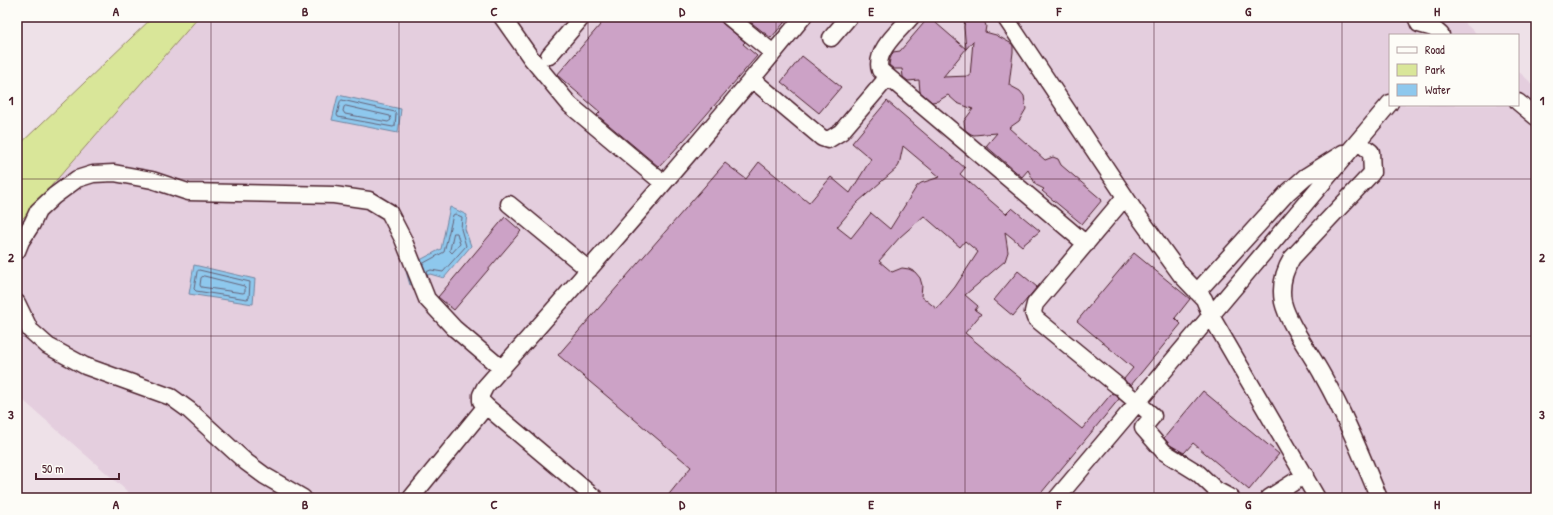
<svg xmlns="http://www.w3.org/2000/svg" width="1553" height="515" font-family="'Patrick Hand',sans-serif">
<rect width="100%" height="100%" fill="#eee1e8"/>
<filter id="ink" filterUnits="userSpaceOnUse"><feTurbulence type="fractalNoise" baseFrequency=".025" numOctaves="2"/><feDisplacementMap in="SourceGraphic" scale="8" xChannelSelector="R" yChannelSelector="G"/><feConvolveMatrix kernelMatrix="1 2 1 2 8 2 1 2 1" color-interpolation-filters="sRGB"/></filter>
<g filter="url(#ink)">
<!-- built -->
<path fill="#e4cede" d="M199 17H1458L1478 35H1390V105H1518V71L1536 87V498H135L17 395V225Z"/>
<!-- green -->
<path fill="#d9e699" stroke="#928262" d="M153 17H199L17 225V147Z"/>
<!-- water -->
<path fill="#8ec8ed" stroke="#73849f" d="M338 95 401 109 398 133 332 120Z
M450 207 467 215 465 229 471 246 444 278 430 274 410 285 405 268 441 249Z
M194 265 255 279 253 304 189 294Z"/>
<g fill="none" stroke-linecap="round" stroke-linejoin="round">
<!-- shore -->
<path stroke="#656379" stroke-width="1" d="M342 100 395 112 396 114 395 126 393 127 338 117 337 115 340 102Z
M346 106 390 116 391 120 388 122 345 114 343 111 344 107Z
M454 233H457L460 244 452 253 450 251Z
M422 264 444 252 453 215 455 214 462 217 461 229 466 246 443 272 431 270 426 272
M199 270 250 282 249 298 247 299 196 291 194 289 197 272Z
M204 276 244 286 245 287V292L243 293 201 287 200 285 201 278Z"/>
</g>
<!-- building -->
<path fill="#cca2c6" stroke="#4a1f2b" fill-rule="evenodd" d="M607 17H696L700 21 704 17H720L723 24 745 42 743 44 757 56 694 129 659 167 597 115 600 112 557 75Z
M744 17H789L771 38Z
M929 17 966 49 964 27 965 17H983L986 26 985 32 996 35 1012 44 1013 46V52L1009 85 1020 91 1024 96 1026 109 1019 121 1009 128 1045 160 1053 157 1058 159 1061 165 1102 200 1082 224 1042 191 1044 189 1036 185 1028 170 1022 177 986 146 997 133 974 135 971 134 965 130 964 121 973 109 957 103 948 95 938 101 932 102 920 92 919 80 908 81 903 77 902 69H894L889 65 890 59 893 52 900 51ZM973 41 970 76 943 77 966 49Z
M802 56 841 87 819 113 781 82Z
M887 101 965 168 960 174 978 190 1006 214 1012 208 1040 231 1022 246 1005 232 1008 252 1005 261 965 295 978 306 975 310 981 314 965 333 1082 429 1112 393 1116 395 1119 399 1037 498H666L691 467 558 355 725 163 746 179 759 162 809 203 831 177 850 193 871 159 852 143ZM903 146 940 177 921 183 917 186 890 229 871 213 851 238 837 227 858 202 897 168 899 165ZM924 216 960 247 965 241 978 252 955 287 937 309 921 296 922 285 920 278 915 272 909 269 902 268 892 272 879 261 900 237Z
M505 217 521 231 454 310 438 297Z
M1134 253 1190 299 1175 318 1181 324 1131 385 1127 383 1124 379 1133 368 1077 321Z
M1018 271 1037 287 1013 316 994 300Z
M1203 391 1279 454 1249 490 1193 443 1184 453 1170 445 1164 438Z"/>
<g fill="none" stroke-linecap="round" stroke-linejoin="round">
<!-- minor casing -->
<g stroke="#4a1f2b" stroke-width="19">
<path id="minor" d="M502 17 531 58 570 105 663 183
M729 17 773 53
M911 17C900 30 874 51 880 70L1086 244
M1005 17 1134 210 1181 275 1204 299 1211 316 1317 498
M1416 17 1419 24 1433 28 1441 35
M831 38 849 17
M549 56 582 17
M752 79 822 138 828 140 841 132 888 77
M1518 102 1536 117
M1358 142 1371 152 1372 173 1292 258C1284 271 1280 286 1283 302 1288 324 1312 355 1323 376 1345 415 1362 457 1379 498
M509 204 589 270
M17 251 21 241 32 224 38 211 54 196 77 179 93 174 114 173 152 180 188 192 334 195 369 200 389 212 403 239 427 299 454 328 502 369
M1197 292 1287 193 1305 177 1343 153
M17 303 30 330 48 346 85 366 171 397 189 410 246 462 265 476 303 498
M1118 386 1035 318 1033 312 1035 304 1125 197
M1125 392 1153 416 1143 428 1164 452 1198 473 1216 490 1231 498
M486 406 595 498
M411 498 486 406 481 401V395L485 387C593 266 700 143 803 17
M1057 498 1390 103
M1269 498 1305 475"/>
</g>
<!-- minor -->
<use href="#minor" stroke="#fdfcf7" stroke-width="16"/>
</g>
</g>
<!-- grid -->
<path fill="none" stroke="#4a1f2b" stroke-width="1" stroke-opacity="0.55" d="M211 17V498M399 17V498M588 17V498M776 17V498M965 17V498M1154 17V498M1342 17V498M17 179H1536M17 336H1536"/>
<!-- margin -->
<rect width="1553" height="515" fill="none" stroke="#fdfcf7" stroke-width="44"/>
<!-- legend -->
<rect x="1389" y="34" width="130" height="72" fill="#fdfcf7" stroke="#b5a4a5"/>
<rect x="1397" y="47" width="20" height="6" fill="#fdfcf7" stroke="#b5a4a5"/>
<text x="1425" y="54" font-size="12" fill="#4a1f2b">Road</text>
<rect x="1397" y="64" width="20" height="12" fill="#d9e699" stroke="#b5a4a5"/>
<text x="1425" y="74" font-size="12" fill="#4a1f2b">Park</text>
<rect x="1397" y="84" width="20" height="12" fill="#8ec8ed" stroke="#b5a4a5"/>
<text x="1425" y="94" font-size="12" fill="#4a1f2b">Water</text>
<!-- scale -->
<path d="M36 473v6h83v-6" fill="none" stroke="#4a1f2b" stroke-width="2"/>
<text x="42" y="473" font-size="12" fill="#4a1f2b" stroke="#fdfcf7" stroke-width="3" paint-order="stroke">50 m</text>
<rect x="22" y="22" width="1509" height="471" fill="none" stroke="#4a1f2b" stroke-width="1.5"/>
<g font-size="13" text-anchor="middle" font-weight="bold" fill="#4a1f2b">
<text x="116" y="16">A</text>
<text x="305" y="16">B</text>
<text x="494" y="16">C</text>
<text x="682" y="16">D</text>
<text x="871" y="16">E</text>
<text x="1059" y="16">F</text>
<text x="1248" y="16">G</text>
<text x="1437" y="16">H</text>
<text x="11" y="105">1</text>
<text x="1542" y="105">1</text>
<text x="11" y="262">2</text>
<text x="1542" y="262">2</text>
<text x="11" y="419">3</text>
<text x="1542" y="419">3</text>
<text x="116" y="509">A</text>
<text x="305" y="509">B</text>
<text x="494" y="509">C</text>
<text x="682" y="509">D</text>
<text x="871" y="509">E</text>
<text x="1059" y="509">F</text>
<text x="1248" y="509">G</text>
<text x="1437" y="509">H</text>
</g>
</svg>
